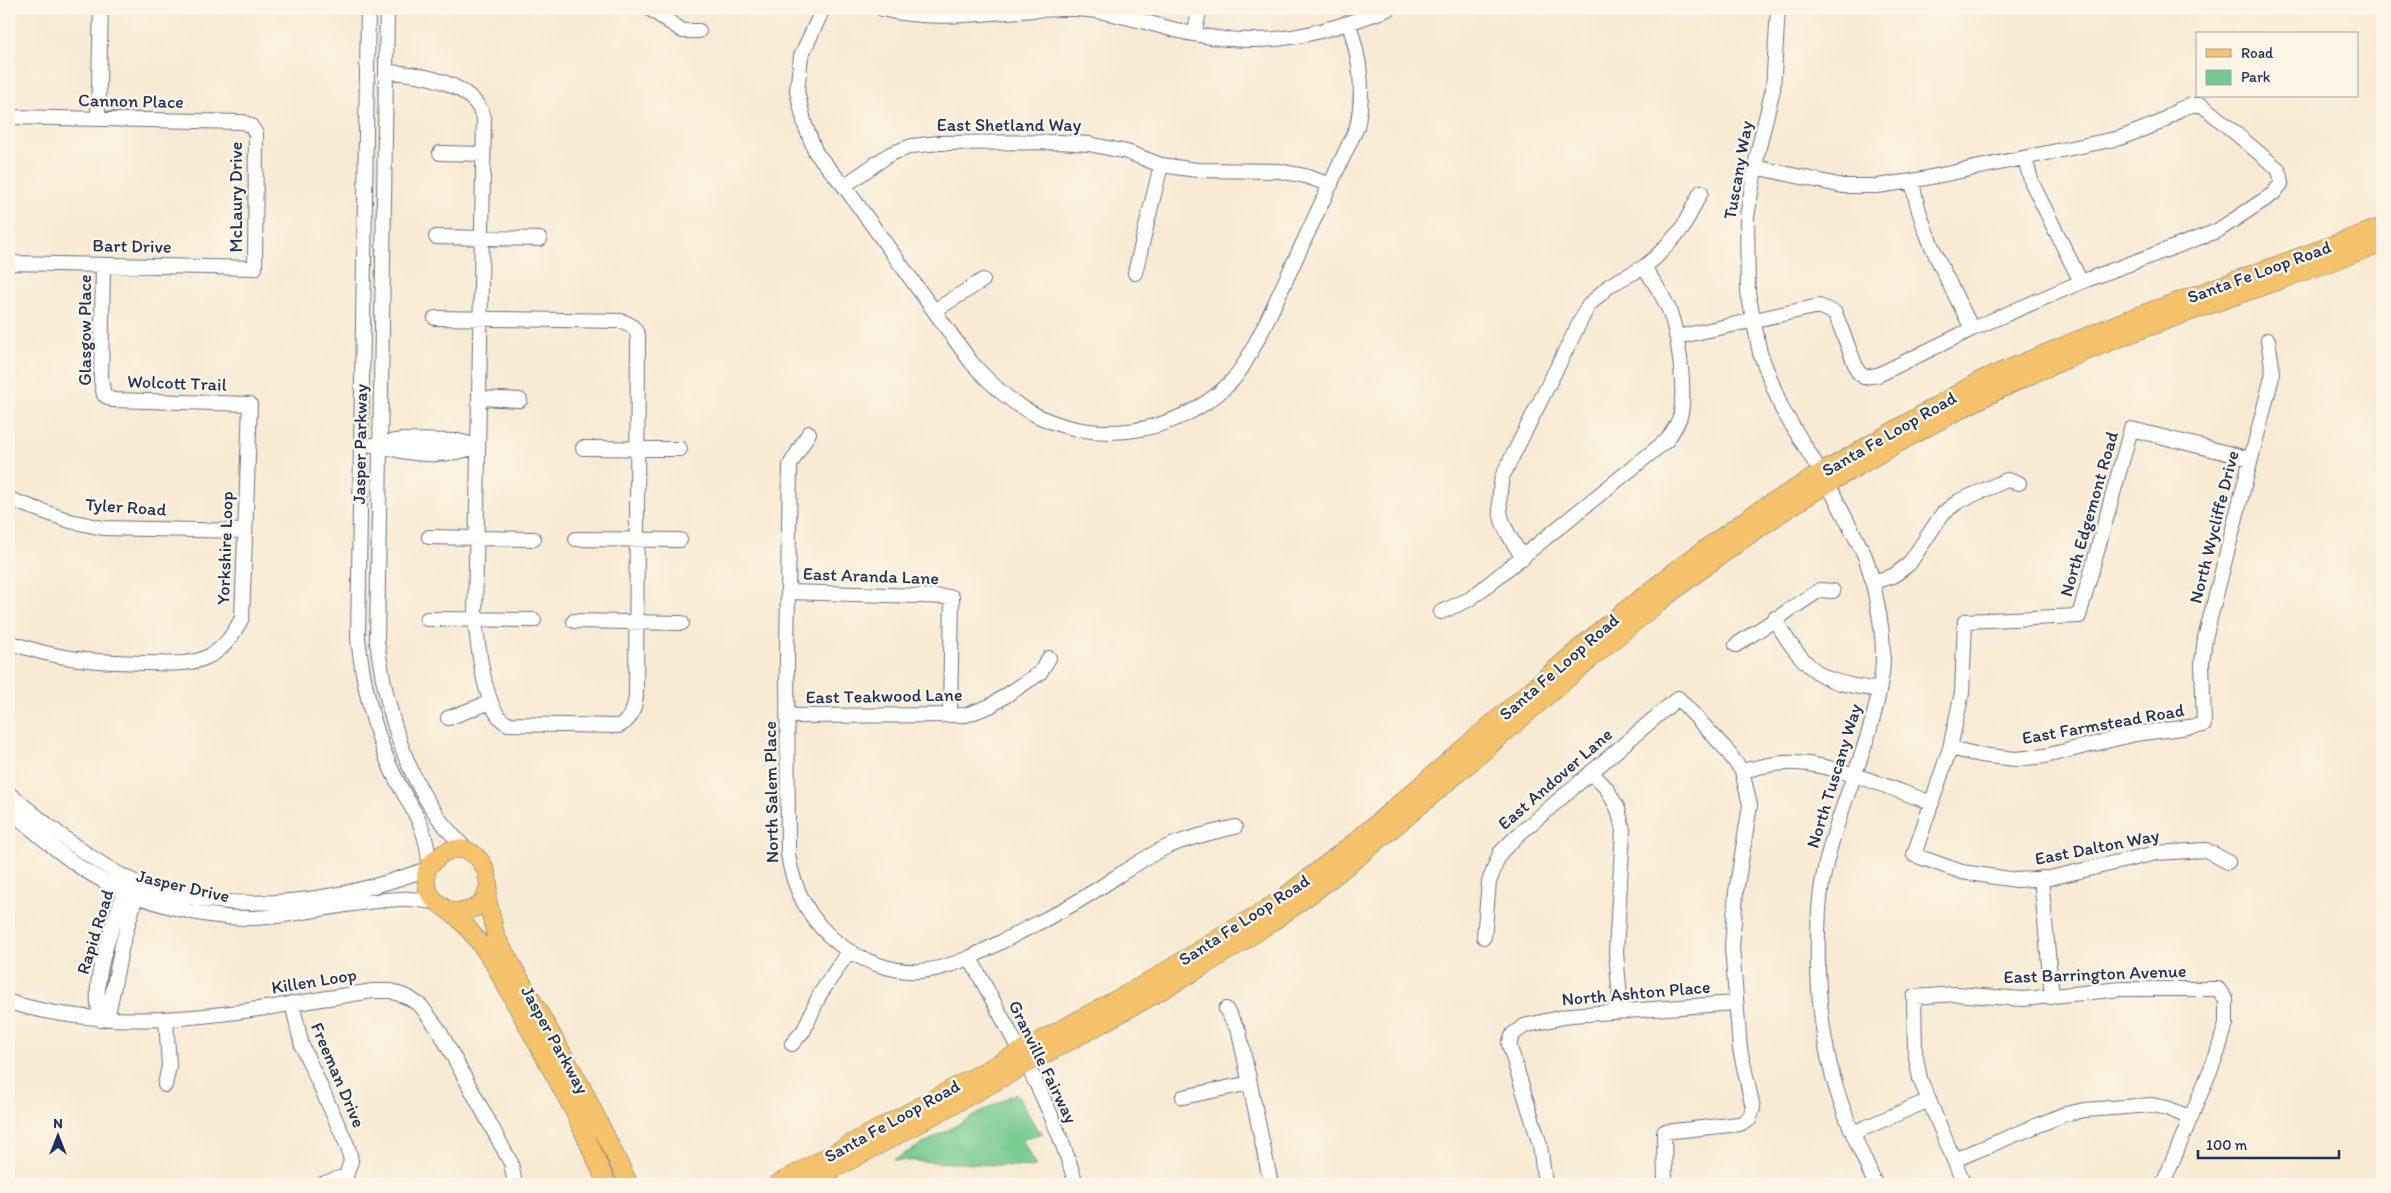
<svg xmlns="http://www.w3.org/2000/svg" width="2391" height="1193" font-family="Itim,sans-serif">
<rect width="100%" height="100%" fill="#fcf5e5"/>
<filter id="ink" filterUnits="userSpaceOnUse"><feTurbulence type="fractalNoise" baseFrequency=".02" numOctaves="2"/><feDisplacementMap in="SourceGraphic" scale="10" xChannelSelector="R" yChannelSelector="G"/><feConvolveMatrix kernelMatrix="1 2 1 2 8 2 1 2 1" color-interpolation-filters="sRGB"/></filter>
<filter id="wash" filterUnits="userSpaceOnUse"><feTurbulence type="fractalNoise" baseFrequency=".0096" numOctaves="4" result="noise"/><feDisplacementMap in="SourceGraphic" scale="20" xChannelSelector="R" yChannelSelector="G"/><feGaussianBlur stdDeviation="1.12" result="paint"/><feColorMatrix in="noise" values="0 0 0 0 0 0 0 0 0 0 0 0 0 0 0 0 0 1.4 0 .05"/><feComposite in="paint" operator="in"/></filter>
<g filter="url(#wash)">
<rect width="100%" height="100%" fill="#f8ead3"/>
<!-- green -->
<path fill="#73c98e" stroke="#477c76" d="M1016 1093 1037 1129 1043 1133 1022 1139 1036 1167 893 1160Z"/>
</g>
<g filter="url(#ink)">
<g fill="none" stroke-linecap="round" stroke-linejoin="round">
<!-- minor casing -->
<g stroke="#687087" stroke-width="16">
<path id="minor" d="M368 9 358 638C363 682 372 724 389 764 405 803 428 821 429 866
M387 9 377 641C385 702 402 769 440 820 448 831 459 841 468 852
M650 9 683 31H699
M823 9 801 56 797 91 805 125 816 153 844 186 971 362C987 380 1004 397 1025 409 1090 448 1175 436 1229 384 1244 369 1253 347 1263 329L1357 127C1365 90 1360 59 1349 24
M882 9C944 25 1011 7 1074 9 1114 10 1154 26 1193 34 1267 49 1319 35 1388 9
M1778 9 1773 89 1758 151 1747 217 1748 292 1760 353 1782 409 1828 484 1864 554C1870 568 1873 583 1876 598 1881 621 1885 648 1882 673 1872 755 1824 827 1819 910 1815 976 1820 1048 1844 1111 1853 1136 1865 1160 1875 1184
M1194 34 1200 9
M386 72C418 73 473 82 484 118L475 620C478 644 484 715 508 724L618 726C631 721 634 710 636 696L638 336C635 327 630 323 621 321L435 318
M9 117 243 122 251 126 256 134 255 268 9 263
M98 119 101 9
M440 153 483 154
M2025 159 2032 183 2081 282
M1912 181C1921 235 1949 281 1972 329
M844 186 890 154 912 146 939 143 1060 142 1089 144 1127 152 1161 165 1197 170 1279 171 1305 176 1331 185
M436 237 540 239
M1135 273 1161 165
M934 311 983 280
M1677 337 1819 306 1835 313 1858 372 1864 377 1878 375 1972 329 2081 282 2217 231 2273 194 2281 184V177L2278 169 2202 105H2192L2180 109 2159 123 2120 138 1912 181 1877 186H1843L1755 167
M479 398 520 400
M809 433 790 465 787 654 788 854C793 889 810 922 839 944 860 960 892 973 920 971 950 969 978 954 1005 940 1033 925 1062 912 1088 895 1115 879 1141 858 1169 846 1191 837 1213 832 1235 827
M372 445 402 440 458 441 478 446
M379 445C410 456 447 458 478 446
M583 448 680 449
M9 499 70 521 103 528 244 531
M429 537 534 539
M576 539 680 540
M1523 558C1502 525 1495 516 1502 477L1588 306 1610 285 1644 267 1656 257 1682 229 1701 192
M1872 582 1893 576 1909 564 1943 513 1959 501 2007 480 2019 483
M789 592 952 597 950 715
M1441 612 1470 599 1667 440C1673 431 1679 423 1681 413 1685 386 1679 335 1669 310 1663 295 1653 281 1644 267
M1775 618C1785 639 1804 666 1825 677 1840 685 1862 687 1879 690
M427 619 534 620
M574 621 682 623
M9 642C57 660 96 662 147 663 167 663 188 666 207 657 224 650 234 633 242 618L250 404 113 400 104 395 101 380 103 265
M1736 645 1820 590 1833 591
M789 716 966 715 990 706 1040 673 1049 658
M448 718 491 702
M1950 748 1980 755 2016 759 2045 756 2135 734 2204 725 2202 662 2205 638 2273 373 2268 340
M1742 771C1759 767 1777 762 1795 763 1836 764 1892 789 1932 803
M1591 772 1607 789 1618 809 1623 830 1616 952 1621 1011
M9 794C48 825 87 859 133 881 142 885 153 887 162 890 246 916 346 899 427 869
M9 810C33 830 57 852 83 869 132 901 210 923 268 917 312 912 356 901 400 899 411 898 423 901 434 902
M2228 862 2206 850 2156 853 2050 878 2016 880 1962 872 1914 855 1950 748 1962 693 1965 621 2079 616 2131 429 2251 459
M2041 878 2052 997
M1484 937 1489 882 1500 853 1518 835 1678 698 1724 747 1742 771 1750 805 1736 892 1732 947 1740 1049 1753 1108 1749 1120 1739 1124 1664 1132 1665 1184
M970 958C1009 1032 1053 1104 1076 1184
M9 1002C131 1039 250 1009 373 991H391L409 998 421 1006 439 1030 511 1163 515 1184
M292 1003 302 1046 348 1147 351 1161 346 1176 322 1184
M1226 1009 1239 1032 1271 1184
M101 1020C89 979 112 931 124 892L131 886
M101 1020 109 1010 122 945 136 896 135 887
M792 1044 804 1030 820 994 849 951
M165 1085 169 1066 166 1019
M1183 1097 1250 1083
M1853 1133 1929 1100
M1954 1160 2065 1114 2085 1110 2152 1105 2167 1108 2191 1118
M1545 1184 1540 1145 1509 1044 1513 1034 1524 1026 1572 1015 1735 1003
M1964 1184 1920 1079 1915 1052 1914 997 1955 994 2023 999 2121 989H2218L2226 1000V1024L2217 1054 2163 1184"/>
</g>
<!-- major casing -->
<g stroke="#687087" stroke-width="19">
<path id="major" d="M486 894 496 937 581 1086 629 1184
M451 912C522 915 478 814 433 862 427 867 426 871 426 879 427 903 446 906 460 920 473 933 483 947 493 962L575 1113 607 1184
M777 1184 1150 981 1279 901 1356 841 1603 628 1683 565 1758 511 1821 473 1981 380 2124 321 2382 227
M806 1184C888 1140 970 1096 1051 1051 1148 999 1241 949 1328 881 1495 751 1647 591 1829 483 1904 439 1980 396 2060 362 2165 317 2275 284 2382 243"/>
</g>
<!-- minor -->
<use href="#minor" stroke="#fff" stroke-width="14"/>
<!-- major -->
<use href="#major" stroke="#f3c26a" stroke-width="18"/>
</g>
</g>
<g text-anchor="middle" stroke-width="5" stroke-linejoin="round" paint-order="stroke">
<!-- street labels -->
<g font-size="18" fill="#1b2f5e" stroke="#fcf5e5">
<text transform="translate(131 101) rotate(1)" y="6">Cannon Place</text>
<text x="1009" y="131">East Shetland Way</text>
<text transform="translate(1738 170) rotate(-80)" y="6">Tuscany Way</text>
<text transform="translate(236 197) rotate(-90)" y="6">McLaury Drive</text>
<text transform="translate(132 246) rotate(1)" y="6">Bart Drive</text>
<text transform="translate(2259 272) rotate(-20)" y="6">Santa Fe Loop Road</text>
<text transform="translate(85 330) rotate(-90)" y="6">Glasgow Place</text>
<text transform="translate(177 383) rotate(2)" y="6">Wolcott Trail</text>
<text transform="translate(1889 434) rotate(-30)" y="6">Santa Fe Loop Road</text>
<text transform="translate(360 444) rotate(-89)" y="6">Jasper Parkway</text>
<text transform="translate(126 507) rotate(4)" y="6">Tyler Road</text>
<text transform="translate(2089 514) rotate(-74)" y="6">North Edgemont Road</text>
<text transform="translate(2214 527) rotate(-76)" y="6">North Wycliffe Drive</text>
<text transform="translate(225 548) rotate(-88)" y="6">Yorkshire Loop</text>
<text transform="translate(871 576) rotate(2)" y="6">East Aranda Lane</text>
<text transform="translate(1559 667) rotate(-41)" y="6">Santa Fe Loop Road</text>
<text transform="translate(884 696) rotate(-1)" y="6">East Teakwood Lane</text>
<text transform="translate(2103 724) rotate(-10)" y="6">East Farmstead Road</text>
<text transform="translate(1834 776) rotate(-73)" y="6">North Tuscany Way</text>
<text transform="translate(1555 779) rotate(-41)" y="6">East Andover Lane</text>
<text transform="translate(771 792) rotate(-91)" y="6">North Salem Place</text>
<text transform="translate(2097 847) rotate(-11)" y="6">East Dalton Way</text>
<text transform="translate(183 886) rotate(13)" y="6">Jasper Drive</text>
<text transform="translate(1244 920) rotate(-33)" y="6">Santa Fe Loop Road</text>
<text transform="translate(95 932) rotate(-73)" y="6">Rapid Road</text>
<text transform="translate(2095 974) rotate(-2)" y="6">East Barrington Avenue</text>
<text transform="translate(314 981) rotate(-9)" y="6">Killen Loop</text>
<text transform="translate(1636 993) rotate(-5)" y="6">North Ashton Place</text>
<text transform="translate(555 1040) rotate(61)" y="6">Jasper Parkway</text>
<text transform="translate(1043 1062) rotate(64)" y="6">Granville Fairway</text>
<text transform="translate(338 1075) rotate(67)" y="6">Freeman Drive</text>
<text transform="translate(892 1121) rotate(-29)" y="6">Santa Fe Loop Road</text>
</g>
</g>
<!-- margin -->
<rect width="2391" height="1193" fill="none" stroke="#fcf5e5" stroke-width="30"/>
<!-- legend -->
<rect x="2196" y="32" width="162" height="65" fill="#fcf5e5" stroke="#a2a6af"/>
<rect x="2206" y="49" width="25" height="8" fill="#f3c26a" stroke="#a2a6af"/>
<text x="2241" y="58" font-size="15" fill="#1b2f5e">Road</text>
<rect x="2206" y="70" width="25" height="15" fill="#73c98e" stroke="#a2a6af"/>
<text x="2241" y="82" font-size="15" fill="#1b2f5e">Park</text>
<!-- north arrow -->
<g transform="translate(58 1136)" stroke="#fcf5e5" stroke-width="4" paint-order="stroke">
<path d="M0-4L9 19L0 12L-9 19Z" fill="#1b2f5e"/>
<text y="-8" font-size="14" font-weight="bold" text-anchor="middle" fill="#1b2f5e">N</text>
</g>
<!-- scale -->
<path d="M2198 1150v8h141v-8" fill="none" stroke="#1b2f5e" stroke-width="2.5"/>
<text x="2206" y="1150" font-size="15" fill="#1b2f5e" stroke="#fcf5e5" stroke-width="4" paint-order="stroke">100 m</text>
</svg>
